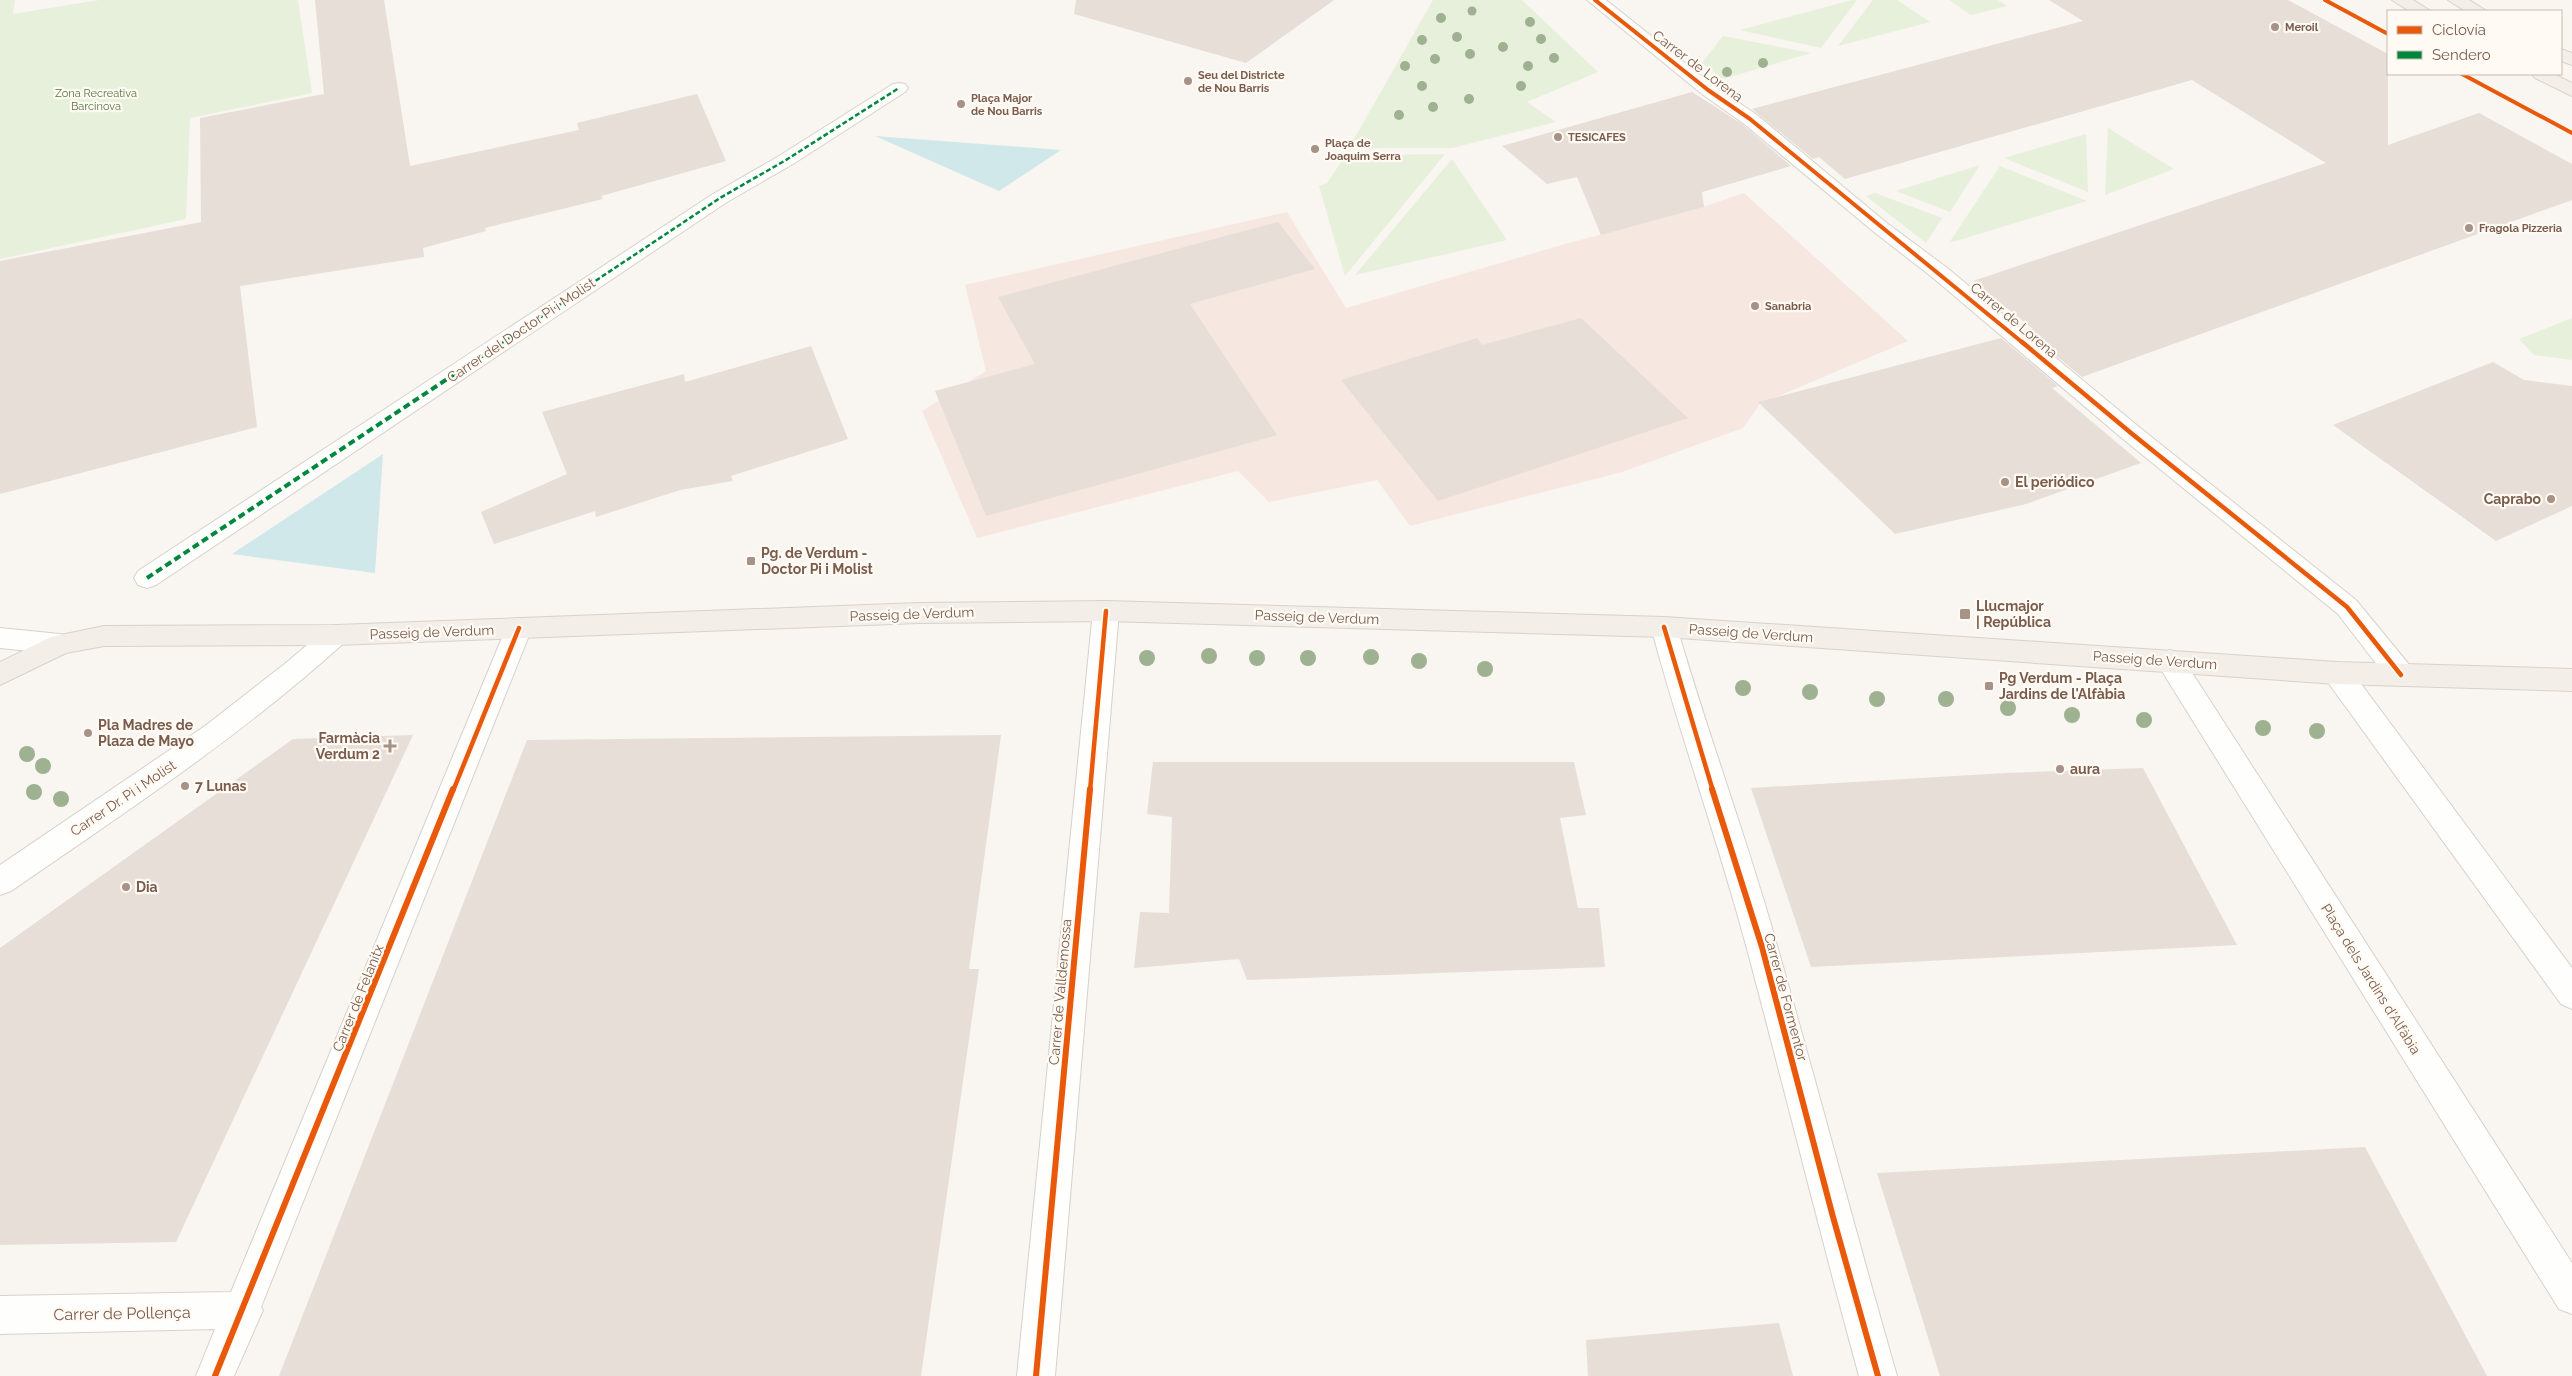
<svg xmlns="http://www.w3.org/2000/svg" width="2572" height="1376" font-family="Raleway,sans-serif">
<rect width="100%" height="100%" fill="#f9f5f0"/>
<!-- commercial -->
<path fill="#f6e8e1" d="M1744 193 1908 341 1760 404 1743 428 1622 472 1410 526 1377 480 1269 502 1238 471 977 538 922 411 986 371 965 285 1287 212 1346 308 1565 244 1694 210Z"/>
<!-- green -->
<path fill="#e7f0db" d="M0 0H15L13 14 99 0H298L312 93 190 118 186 219 0 259Z
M1433 0H1522L1598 72 1527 102 1556 122 1452 148H1349Z
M1852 0H1857L1821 48 1740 30Z
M1873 0H1897L1930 22 1838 46Z
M1949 0H1998L2007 6 1971 15Z
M1723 36 1811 53 1723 79 1702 63Z
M2108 128 2174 169 2105 195Z
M2086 134 2088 192 2004 158Z
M1445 154 1345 276 1319 186 1327 183 1346 155Z
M1452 159 1507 240 1355 275Z
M1980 165 1950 212 1896 191Z
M2000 166 2087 201 1949 243Z
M1875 193 1942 218 1926 243 1866 196Z
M2572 318V360L2534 355 2519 339Z"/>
<!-- water -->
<path fill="#d0e8ea" d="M875 136 1061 150 999 191Z
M383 454 375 573 232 554Z"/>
<!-- building -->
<path fill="#e6ded7" d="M315 0H384L410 166 579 130 577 123 697 94 726 161 601 196 603 199 485 228 486 231 423 248 424 257 240 286 257 427 0 494V261L201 222 200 118 324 94Z
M1076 0H1334L1246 63 1074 14Z
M2049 0H2288L2388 54V145L2479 113 2572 164V200L2082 377 2026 331 2033 329 1973 281 2326 163 2192 80 1845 179 1819 157 1813 159 1752 109 2083 21Z
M1692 92 1742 124 1791 166 1702 192 1704 207 1601 235 1577 177 1547 184 1502 146Z
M1278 222 1315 269 1190 304 1277 435 986 516 935 391 1035 364 998 297Z
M1581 318 1688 418 1438 501 1341 380 1477 338 1482 345Z
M2001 338 2058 386 2052 388 2141 463 2026 504 1895 534 1758 402Z
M811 346 848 439 731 476 733 481 680 490 596 517 595 511 494 544 481 512 567 474 542 412 684 374 685 382Z
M2493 362 2524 380 2572 386V506L2496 541 2333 425Z
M413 735 176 1242 0 1245V948L293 739Z
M1001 735 969 969H979L921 1376H279L527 740Z
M1153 762H1574L1586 815 1560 818 1578 908H1599L1605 967 1247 980 1239 959 1134 968 1140 912 1169 913 1172 817 1147 814Z
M2143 768 2237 945 1811 967 1751 788 2006 773Z
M2365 1147 2487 1376H1940L1877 1173Z
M1779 1323 1793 1376H1588L1586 1340Z"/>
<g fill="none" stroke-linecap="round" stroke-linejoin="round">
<!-- minor casing -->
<g stroke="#d7d1cb" stroke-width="2">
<path id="minor" d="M1587 0H1606L1714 86 1757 115 1888 224 1946 267 2139 427 2356 600 2411 667 2415 675 2411 683 2401 686 2391 683 2338 614 2123 439 1932 277 1874 232 1743 123 1702 94Z
M899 83 905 84 908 88 905 92 793 164 727 202 156 585 147 588 138 585 134 578 138 571 713 194 779 156 893 84Z
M1106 601 1115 604 1119 611 1055 1376H1017L1093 611 1097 604Z
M1664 617 1673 620 1677 627C1708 735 1748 841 1778 949 1819 1091 1856 1234 1897 1376H1859C1820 1234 1785 1091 1747 949 1718 841 1680 735 1651 627L1655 620Z
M519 618 528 621 532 628 261 1307 263 1310 234 1376H196L215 1329 0 1334V1296L231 1292 506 628 510 621Z
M336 625 345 628 349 635 345 642C241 736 126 812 11 891L0 895V865L205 726 287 662 327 628Z
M0 628 60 634 69 637 73 644 69 651 60 654 0 648Z
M2170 650 2180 654 2572 1263V1314L2559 1309 2160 668 2156 661 2160 654Z
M2337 662 2347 665 2572 968V1009L2561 1004 2327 681 2323 673 2327 665Z"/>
</g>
<!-- major casing -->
<g stroke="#dad1cc" stroke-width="2">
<path id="major" d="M2392 0H2413L2431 11H2409Z
M2448 0H2469L2487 11H2465Z
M2561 49 2572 53V65L2561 61Z
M2532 74H2554L2572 83V96L2535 78Z
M1106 601 1664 617 2337 662 2572 669V691L2337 684 1664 637 1106 621 919 623 336 645 104 646 66 653 0 685V662L51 637 104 626 336 625 919 603Z"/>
</g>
<!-- minor -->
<use href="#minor" fill="#fefefd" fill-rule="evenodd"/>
<!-- major -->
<use href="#major" fill="#f3eee8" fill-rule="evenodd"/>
<!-- quiet-far1 -->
<path stroke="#00873e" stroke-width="2.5" stroke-dasharray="5 2.5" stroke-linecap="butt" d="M502 343 720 198 786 160 899 88"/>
<!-- quiet -->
<path stroke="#00873e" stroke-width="4" stroke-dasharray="7 4" stroke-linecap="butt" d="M147 578 503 342"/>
<!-- cycleway-far2 casing -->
<g stroke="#fffaf3" stroke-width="6">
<path id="cycleway-far2" d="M1595 0 1708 90 1750 119 2023 343
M2325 0 2388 34
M2462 74 2572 133"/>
</g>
<!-- cycleway-far1 casing -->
<g stroke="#fffaf3" stroke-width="8">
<path id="cycleway-far1" d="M2022 342 2131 433 2347 607 2401 675
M1664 627 1713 791
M453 791 519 628
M1090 791 1106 611"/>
</g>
<!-- cycleway casing -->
<g stroke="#fffaf3" stroke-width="9">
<path id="cycleway" d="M1712 789 1762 947 1833 1217 1878 1376
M215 1376 453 789
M1036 1376 1090 789"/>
</g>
<!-- cycleway-far2 -->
<use href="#cycleway-far2" stroke="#e8590c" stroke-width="4"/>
<!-- cycleway-far1 -->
<use href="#cycleway-far1" stroke="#e8590c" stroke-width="4.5"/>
<!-- cycleway -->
<use href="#cycleway" stroke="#e8590c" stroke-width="6"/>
</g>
<!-- trees -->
<g fill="#9eb190">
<circle cx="1472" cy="11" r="4.5"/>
<circle cx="1441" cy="18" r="5"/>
<circle cx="1530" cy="22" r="5"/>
<circle cx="1457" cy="37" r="5"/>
<circle cx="1541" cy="39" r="5"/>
<circle cx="1422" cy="40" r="5"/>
<circle cx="1503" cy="47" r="5"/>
<circle cx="1470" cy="54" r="5"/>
<circle cx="1554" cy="58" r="5"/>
<circle cx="1435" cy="59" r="5"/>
<circle cx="1763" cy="63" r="5"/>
<circle cx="1405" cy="66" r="5"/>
<circle cx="1528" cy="66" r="5"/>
<circle cx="1727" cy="72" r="5"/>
<circle cx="1422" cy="86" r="5"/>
<circle cx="1521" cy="86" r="5"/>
<circle cx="1469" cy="99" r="5"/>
<circle cx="1433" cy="107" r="5"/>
<circle cx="1399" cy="115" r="5"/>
<circle cx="1209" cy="656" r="8"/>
<circle cx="1371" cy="657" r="8"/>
<circle cx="1147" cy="658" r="8"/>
<circle cx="1257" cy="658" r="8"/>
<circle cx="1308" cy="658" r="8"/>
<circle cx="1419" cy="661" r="8"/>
<circle cx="1485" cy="669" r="8"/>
<circle cx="1743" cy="688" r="8"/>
<circle cx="1810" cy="692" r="8"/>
<circle cx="1877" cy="699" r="8"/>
<circle cx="1946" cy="699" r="8"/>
<circle cx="2008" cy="708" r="8"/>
<circle cx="2072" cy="715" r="8"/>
<circle cx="2144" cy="720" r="8"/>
<circle cx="2263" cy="728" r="8"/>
<circle cx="2317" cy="731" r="8"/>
<circle cx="27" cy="754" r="8"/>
<circle cx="43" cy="766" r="8"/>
<circle cx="34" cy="792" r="8"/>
<circle cx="61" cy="799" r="8"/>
</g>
<!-- markers -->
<g fill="#a69286" stroke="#fffaf3" stroke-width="2">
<circle cx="2275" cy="27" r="5"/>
<circle cx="1188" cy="81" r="5"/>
<circle cx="961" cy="104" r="5"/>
<circle cx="1558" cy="137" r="5"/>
<circle cx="1315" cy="149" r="5"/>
<circle cx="2469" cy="228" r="5"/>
<circle cx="1755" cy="306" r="5"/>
<circle cx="2005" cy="482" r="5"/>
<circle cx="2551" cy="499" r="5"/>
<rect x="746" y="556" width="10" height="10" rx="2.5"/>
<rect x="1959" y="608" width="12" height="12" rx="2.5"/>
<rect x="1984" y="681" width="10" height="10" rx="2.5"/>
<circle cx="88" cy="733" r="5"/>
<path d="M387.5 738.5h5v5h5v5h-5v5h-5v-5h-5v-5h5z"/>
<circle cx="2060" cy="769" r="5"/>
<circle cx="185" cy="786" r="5"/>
<circle cx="126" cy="887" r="5"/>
</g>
<g text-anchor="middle" stroke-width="4.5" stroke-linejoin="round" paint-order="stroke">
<!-- far-poi labels -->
<g font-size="11" font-weight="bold" fill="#7a5c4d" stroke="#fffaf3" text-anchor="start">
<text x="2285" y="31">Meroil</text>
<text x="1198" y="79">Seu del Districte<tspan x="1198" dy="13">de Nou Barris</tspan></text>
<text x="971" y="102">Plaça Major<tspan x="971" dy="13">de Nou Barris</tspan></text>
<text x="1568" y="141">TESICAFES</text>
<text x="1325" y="147">Plaça de<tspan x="1325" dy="13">Joaquim Serra</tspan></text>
<text x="2479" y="232">Fragola Pizzeria</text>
<text x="1765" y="310">Sanabria</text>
</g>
<!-- far-park labels -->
<g font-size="11" fill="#537a41" stroke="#fffaf3">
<text x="96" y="97">Zona Recreativa<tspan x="96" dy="13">Barcinova</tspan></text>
</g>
<!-- street labels -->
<g font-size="14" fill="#7a5c4d" stroke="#fffaf3">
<text transform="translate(1698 66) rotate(37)" y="5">Carrer de Lorena</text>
<text transform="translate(2014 320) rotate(40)" y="5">Carrer de Lorena</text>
<text transform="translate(521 330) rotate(-34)" y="5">Carrer del Doctor Pi i Molist</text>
<text transform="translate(912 614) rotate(-2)" y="5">Passeig de Verdum</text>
<text transform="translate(1317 617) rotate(2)" y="5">Passeig de Verdum</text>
<text transform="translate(432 632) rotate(-2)" y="5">Passeig de Verdum</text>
<text transform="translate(1751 633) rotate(4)" y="5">Passeig de Verdum</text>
<text transform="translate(2155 660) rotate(4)" y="5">Passeig de Verdum</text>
<text transform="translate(123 798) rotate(-34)" y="5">Carrer Dr. Pi i Molist</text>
<text transform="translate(2371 979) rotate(58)" y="5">Plaça dels Jardins d'Alfàbia</text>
<text transform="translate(1060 992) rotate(-85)" y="5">Carrer de Valldemossa</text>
<text transform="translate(1786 997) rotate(75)" y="5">Carrer de Formentor</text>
<text transform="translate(358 998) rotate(-68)" y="5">Carrer de Felanitx</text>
</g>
<!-- poi labels -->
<g font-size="14" font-weight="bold" fill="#7a5c4d" stroke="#fffaf3" text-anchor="start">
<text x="2015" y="487">El periódico</text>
<text x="2541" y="504" text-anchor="end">Caprabo</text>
<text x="761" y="558">Pg. de Verdum -<tspan x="761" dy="16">Doctor Pi i Molist</tspan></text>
<text x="1976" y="611">Llucmajor<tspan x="1976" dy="16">| República</tspan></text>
<text x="1999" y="683">Pg Verdum - Plaça<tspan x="1999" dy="16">Jardins de l'Alfàbia</tspan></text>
<text x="98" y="730">Pla Madres de<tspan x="98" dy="16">Plaza de Mayo</tspan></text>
<text x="380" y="743" text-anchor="end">Farmàcia<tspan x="380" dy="16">Verdum 2</tspan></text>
<text x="2070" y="774">aura</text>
<text x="195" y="791">7 Lunas</text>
<text x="136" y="892">Dia</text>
</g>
<!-- near-street labels -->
<g font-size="16" fill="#7a5c4d" stroke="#fffaf3">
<text transform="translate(122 1313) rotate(-1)" y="6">Carrer de Pollença</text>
</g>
</g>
<!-- legend -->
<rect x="2387" y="10" width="175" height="65" fill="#fffaf3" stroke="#cabbb1"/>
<rect x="2397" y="26" width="25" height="8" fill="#e8590c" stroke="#cabbb1"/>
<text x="2432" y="35" font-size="15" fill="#7a5c4d">Ciclovía</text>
<rect x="2397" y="51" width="25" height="8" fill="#00873e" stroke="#cabbb1"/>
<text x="2432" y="60" font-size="15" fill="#7a5c4d">Sendero</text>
</svg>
